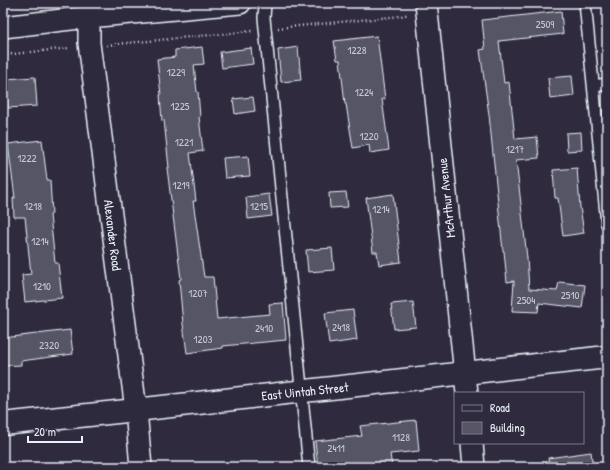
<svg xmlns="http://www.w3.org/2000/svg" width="610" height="470" font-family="'Patrick Hand',sans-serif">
<rect width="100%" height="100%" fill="#2f2a3d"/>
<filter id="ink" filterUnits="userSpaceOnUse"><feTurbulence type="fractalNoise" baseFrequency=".025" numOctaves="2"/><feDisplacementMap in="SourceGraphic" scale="8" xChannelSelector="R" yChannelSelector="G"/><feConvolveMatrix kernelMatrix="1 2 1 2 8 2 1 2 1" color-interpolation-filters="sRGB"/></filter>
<g filter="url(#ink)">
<!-- building -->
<path fill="#575565" stroke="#e8f1f8" d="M561 11 563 34 499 41 504 83 509 82 515 139 537 137 539 158 516 160 527 258 529 289 557 291 559 282 585 285 582 308 539 303 538 312 512 311 514 281 507 282 504 251H503L489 115 480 50 485 49 482 20Z
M377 36 385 99H382L389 150 370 153 369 145 353 148 346 104H345L340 60H337L334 41Z
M202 47 204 64 194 65 197 92H198L200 117H199L203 151 190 153 196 201H193L204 277H213L217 319 270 314 269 304 283 303 286 340 223 346V348L187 353 183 324 179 280 181 279 167 168H169L164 120 162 121 160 95H161L157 59 175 57V50Z
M298 47 301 80 281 82 278 50Z
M251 48 253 64 222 68 220 52Z
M572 76 574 96 550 99 548 78Z
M35 77 37 106 8 108 6 79Z
M253 97 255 111 235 114 233 99Z
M581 132 582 150 567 151 566 133Z
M42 140 47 180H50L52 214 50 215 55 263H58L62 298 25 302 22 275 31 274 25 217H14L13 198H15L8 144Z
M248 156 250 176 225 178 223 158Z
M577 168 580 207 584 233 563 236 558 198H555L553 170Z
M346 192 348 207 330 208 329 193Z
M269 194 272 216 248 219 246 197Z
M393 194 401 262 379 265 377 252H373L366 198Z
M332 248 334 270 308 272 306 250Z
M413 302 416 327 394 329 391 304Z
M353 310 357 340 329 344 325 313Z
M70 330 73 354 21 361V365L3 366V338Z
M416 420 419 451 390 454 392 467H318L315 441 362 436 360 426Z
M591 452 593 467H549L548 458Z"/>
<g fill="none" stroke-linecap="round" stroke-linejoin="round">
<!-- lane casing -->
<g stroke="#e8f1f8" stroke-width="14">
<path id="lane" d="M265 3 264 18 309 467
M585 3 607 224
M594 86 607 84"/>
</g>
<!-- street casing -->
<g stroke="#e8f1f8" stroke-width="24">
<path id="street" d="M89 3V43L136 410 141 467
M426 3 467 393
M3 27 88 17 240 3
M472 443 474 467"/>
</g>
<!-- secondary casing -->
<g stroke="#e8f1f8" stroke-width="25">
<path id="secondary" d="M3 424 136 410 607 357"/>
</g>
<!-- path -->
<path stroke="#e8f1f8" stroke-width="2.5" stroke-dasharray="1 3" stroke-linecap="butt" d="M278 28 401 16 409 14
M107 45 252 31
M3 55 70 48"/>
<!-- lane -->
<use href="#lane" stroke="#2f2a3d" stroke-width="11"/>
<!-- street -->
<use href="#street" stroke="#2f2a3d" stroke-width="21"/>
<!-- secondary -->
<use href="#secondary" stroke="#2f2a3d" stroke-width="22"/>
</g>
</g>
<g text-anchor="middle" stroke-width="3" stroke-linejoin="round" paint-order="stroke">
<!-- number labels -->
<g font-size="11" fill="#c4cad3">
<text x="545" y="28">2509</text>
<text x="357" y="54">1228</text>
<text x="176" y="76">1229</text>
<text x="364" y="96">1224</text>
<text x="180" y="110">1225</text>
<text x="369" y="140">1220</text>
<text x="184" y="146">1221</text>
<text x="515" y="153">1217</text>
<text x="27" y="162">1222</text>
<text x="181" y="189">1219</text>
<text x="33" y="210">1218</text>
<text x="259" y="210">1215</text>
<text x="381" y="213">1214</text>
<text x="40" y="245">1214</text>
<text x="42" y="290">1210</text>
<text x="198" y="297">1207</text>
<text x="570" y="299">2510</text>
<text x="526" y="304">2504</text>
<text x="341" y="331">2418</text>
<text x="264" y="332">2410</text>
<text x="203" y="343">1203</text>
<text x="49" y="349">2320</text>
<text x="401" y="441">1128</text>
<text x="336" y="452">2411</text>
</g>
<!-- street labels -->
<g font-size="13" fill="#e8f1f8" stroke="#2f2a3d">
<text transform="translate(446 198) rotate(-96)" y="5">McArthur Avenue</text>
<text transform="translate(113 235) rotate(83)" y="5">Alexander Road</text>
<text transform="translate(305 391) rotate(-6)" y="5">East Uintah Street</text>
</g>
</g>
<!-- margin -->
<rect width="610" height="470" fill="none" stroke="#2f2a3d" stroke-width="16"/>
<rect x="8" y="8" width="594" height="454" fill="none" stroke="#e8f1f8" stroke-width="1.5" filter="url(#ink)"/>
<!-- legend -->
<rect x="454" y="392" width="130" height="52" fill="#2f2a3d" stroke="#797a88"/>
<rect x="462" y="405" width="20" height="6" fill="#2f2a3d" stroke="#797a88"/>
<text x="490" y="412" font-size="12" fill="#e8f1f8">Road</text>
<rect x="462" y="422" width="20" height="12" fill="#575565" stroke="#797a88"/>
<text x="490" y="432" font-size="12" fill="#e8f1f8">Building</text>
<!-- scale -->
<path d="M28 436v6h54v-6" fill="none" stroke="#e8f1f8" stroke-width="2"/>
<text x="34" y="436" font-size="12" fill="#e8f1f8" stroke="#2f2a3d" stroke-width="3" paint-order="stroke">20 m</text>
</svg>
